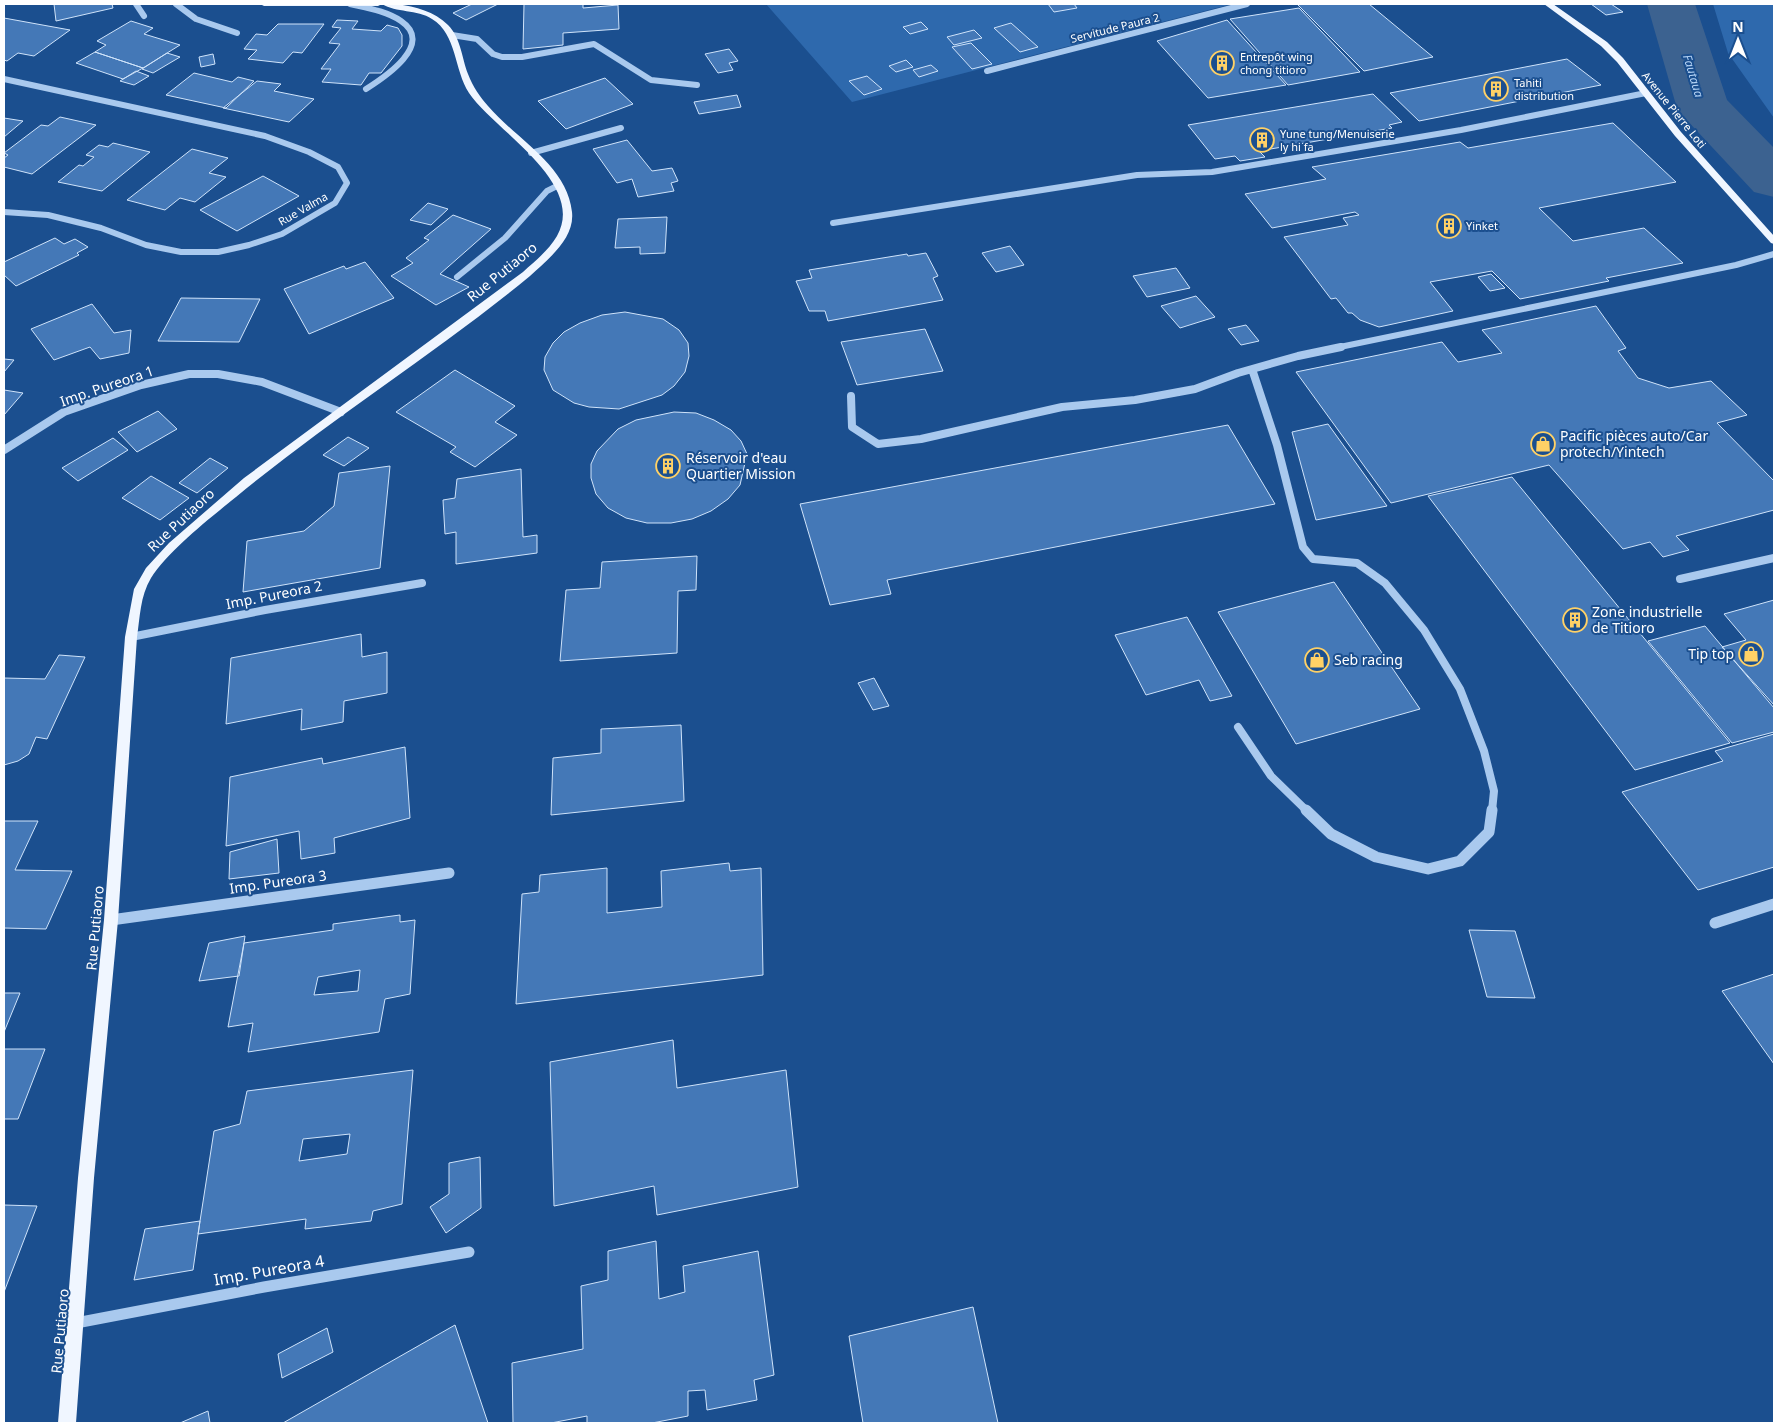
<svg xmlns="http://www.w3.org/2000/svg" width="1778" height="1427" font-family="'Noto Sans',sans-serif">
<rect width="100%" height="100%" fill="#1b4f8f"/>
<!-- green -->
<path fill="#2e69ad" d="M766 4H1232L852 102Z
M1713 4H1774V118L1728 53Z"/>
<g fill="none" stroke-linecap="round" stroke-linejoin="round">
<!-- river -->
<path fill="#3c6290" fill-rule="evenodd" d="M1647 4H1695L1727 100 1774 148V197L1754 192 1683 116 1676 105Z"/>
</g>
<!-- building -->
<path fill="#4478b7" stroke="#cfe3fa" fill-rule="evenodd" d="M54 4H112L113 8 56 21Z
M472 4H498L466 20 453 13Z
M524 4H583V8L618 5 619 29 563 33V45L523 49Z
M1048 4H1074L1077 8 1054 12Z
M1297 4H1369L1433 57 1364 71Z
M1591 4H1611L1623 12 1606 15Z
M1299 8 1360 72 1288 85 1230 19Z
M4 18 70 30 34 56 18 53 7 61 4 60Z
M337 20 358 21 352 29 381 31 387 25 398 28 402 35V46L381 73H369L361 85 322 82 331 69H321L340 44 329 43 341 28 332 27Z
M1227 20 1286 85 1208 98 1157 41Z
M131 21 153 28 144 34 180 45 143 68 95 52 106 45 97 41Z
M921 22 928 29 910 34 903 27Z
M1011 23 1038 47 1020 52 994 28Z
M278 24H324L302 53 293 52 283 63 248 59 257 50 244 49 256 34 267 35Z
M974 30 982 38 954 45 947 37Z
M971 43 992 64 972 69 952 47Z
M729 49 738 61 729 63 733 70 718 73 705 54Z
M95 52 143 68 123 79 76 63Z
M167 53 180 57 153 73 142 69Z
M213 54 215 64 201 67 199 57Z
M1567 59 1601 85 1419 121 1390 93Z
M906 60 913 67 896 72 889 66Z
M931 65 938 71 919 77 913 70Z
M136 71 149 76 134 85 120 81Z
M194 73 232 82 238 77 254 81 226 108 166 95Z
M867 76 882 89 864 95 849 81Z
M605 78 633 104 566 129 538 101Z
M257 81 281 84 274 91 314 99 289 122 223 108Z
M1373 94 1402 122 1389 125 1392 128 1259 151 1265 157 1240 161 1235 156 1215 159 1188 125Z
M737 95 741 107 699 114 694 102Z
M60 117 96 125 32 174 4 167V158L8 155 4 153 41 125 48 126Z
M4 118 23 121 4 137Z
M1613 123 1676 182 1539 208 1573 241 1644 228 1683 263 1606 278 1609 281 1520 299 1492 271 1430 282 1453 311 1379 327 1360 320 1352 313H1348L1336 298 1331 299 1284 237 1348 225 1343 218 1359 215 1355 212 1272 228 1245 194 1326 179 1312 167 1460 142 1468 148Z
M627 140 652 171 672 168 678 181 671 183 674 191 638 197 632 179 617 183 593 149Z
M113 143 150 152 102 191 58 182 79 165 83 166 94 157 86 155 99 145 108 147Z
M192 149 228 158 209 173 226 177 195 202 180 198 165 210 127 200Z
M263 176 299 196 237 231 200 210Z
M428 203 448 209 431 225 410 220Z
M453 215 491 229 440 274 469 287 436 305 391 276 413 263 406 258 429 240 424 238Z
M667 217 665 253 640 254V247L615 248 618 219Z
M55 238 64 244 75 239 88 247 77 253 79 255 16 286 4 275V262Z
M1010 246 1024 265 996 272 982 253Z
M926 253 938 276 933 278 943 300 828 321 825 311H809L796 281 812 278 809 270 907 254 908 256Z
M365 262 394 298 309 334 284 289 344 266 346 269Z
M1176 268 1190 288 1147 297 1133 276Z
M1491 274 1505 288 1490 291 1478 277Z
M1196 296 1215 317 1180 328 1161 306Z
M181 298 260 299 239 342 158 341Z
M92 304 114 333 131 330 129 353 100 359 90 347 54 360 31 329Z
M1596 306 1626 348 1618 351 1638 378 1669 388 1711 381 1747 415 1717 423 1774 481V510L1676 536 1689 550 1663 557 1650 542 1623 549 1549 465 1391 503 1296 372 1442 342 1458 362 1502 353 1482 330Z
M625 312 663 319 679 330 688 343 689 356 685 372 674 386 662 395 619 409 589 407 574 403 553 390 544 370 545 357 553 343 564 332 580 323 602 315Z
M1246 325 1259 341 1241 345 1228 329Z
M925 329 943 371 857 385 841 342Z
M4 359 14 360 4 372Z
M455 370 515 406 495 422 517 435 475 467 450 452 456 447 396 412Z
M4 390 23 393 4 415Z
M158 411 177 429 137 452 118 432Z
M674 412 696 413 714 420 731 430 741 441 747 454 740 485 728 499 711 511 692 519 671 523H647L626 518 608 508 596 494 591 478V464L597 451 618 429 636 420Z
M1328 424 1387 506 1316 520 1292 432Z
M1228 425 1275 504 887 580 891 594 830 605 800 504Z
M348 437 369 448 344 466 323 455Z
M113 438 128 450 78 481 62 468Z
M210 458 228 468 197 493 179 483Z
M390 466 380 568 243 592 247 541 304 531 334 506 339 473Z
M521 469 523 537 537 535V553L456 564V532L445 534 443 500 455 498 457 479Z
M151 476 189 498 160 520 122 498Z
M1512 477 1730 743 1635 770 1428 496Z
M697 556 696 590 678 591 677 653 560 661 566 590 600 588 602 562Z
M1334 582 1420 709 1296 744 1218 612Z
M1774 600V705L1722 647 1746 640 1724 614Z
M1187 617 1232 696 1210 701 1199 680 1146 695 1115 635Z
M1705 626 1774 708V732L1732 743 1648 641Z
M361 634 362 657 387 652V693L344 701 343 722 301 730 302 709 226 724 231 658Z
M59 655 85 657 47 739 36 737 29 754 18 761 4 765V678L45 679Z
M874 678 889 706 873 710 858 683Z
M681 725 684 801 551 815 553 758 601 753V729Z
M1774 734V867L1698 890 1622 792 1723 761 1715 751Z
M405 747 410 818 334 838 335 853 301 859 299 831 226 846 230 777 322 758 323 764Z
M4 821H38L15 870 72 871 46 929 4 928Z
M277 839 279 873 229 879 230 852Z
M729 863 730 871 761 868 763 975 516 1004 522 894 539 892 540 875 607 868V913L662 907 661 871Z
M400 915V922L415 920 410 994 385 999 379 1032 248 1052 253 1023 228 1027 244 943 333 930V924ZM360 970 358 991 314 995 318 977Z
M1469 930 1515 931 1535 998 1487 997Z
M245 936 239 976 199 981 209 943Z
M1774 974V1064L1722 991Z
M4 993H20L4 1032Z
M673 1040 677 1088 786 1070 798 1187 657 1215 654 1186 554 1206 550 1062Z
M4 1049H45L18 1119H4Z
M413 1070 402 1204 373 1211 371 1221 305 1229 306 1219 198 1234 214 1131 240 1124 247 1091ZM350 1134 347 1154 299 1161 303 1139Z
M480 1157 481 1208 446 1233 430 1207 449 1194V1163Z
M4 1205 37 1206 4 1292Z
M200 1221 193 1270 134 1280 145 1229Z
M656 1241 659 1299 685 1292 683 1266 758 1251 774 1375 754 1380 757 1400 707 1410 705 1390 688 1391V1416L652 1423H587V1416L551 1423H513L512 1363 583 1349 581 1286 608 1280V1251Z
M973 1307 998 1423H863L849 1336Z
M455 1325 488 1423H283Z
M327 1328 333 1352 282 1378 278 1354Z
M208 1411 210 1423H180Z"/>
<g fill="none" stroke-linecap="round" stroke-linejoin="round">
<!-- minor-far2 -->
<path stroke="#a9c9ee" stroke-width="6" d="M136 4 144 16
M176 4 196 19 237 33
M350 4C367 8 386 11 401 21 435 44 385 77 366 89
M452 35 477 39 493 54 502 57H522L594 44 651 80 697 85
M987 71 1247 4
M4 79 265 136 309 152 338 167 347 183 335 203 282 234 249 245 218 252H181L146 245 101 228 48 215 4 212
M531 153 621 128
M833 223 1137 175 1212 172 1461 130 1646 93
M457 277 505 238 547 191 559 185
M1335 348 1736 265 1774 254"/>
<!-- minor-far1 -->
<path stroke="#a9c9ee" stroke-width="8" d="M1252 369 1277 445 1303 547 1313 559 1357 563 1385 583 1424 630 1460 689 1484 751 1494 791 1492 811
M851 396 852 427 878 444 921 439 1062 407 1135 400 1195 389 1238 373 1298 356 1341 347
M4 450 64 412 141 385 189 374H218L262 382 341 412
M1680 579 1774 558
M131 637 265 610 422 583
M1238 727 1271 776 1307 811"/>
<!-- minor -->
<path stroke="#a9c9ee" stroke-width="11" d="M1306 810 1331 834 1376 857 1428 869 1460 861 1489 832 1492 810
M111 920 449 873
M1715 923 1774 904
M76 1323 264 1287 469 1252"/>
<!-- major -->
<path fill="#f0f6ff" fill-rule="evenodd" d="M260 4H397C416 7 434 11 448 25 461 38 462 59 468 74 473 87 480 97 488 106 516 139 567 165 572 212 575 239 547 260 530 276 435 354 330 419 236 497 209 519 169 550 151 578 140 596 140 618 137 637L118 920 94 1178 76 1423H58L78 1178 104 920 125 637 134 589 146 568 169 543 244 478 523 272C535 261 549 250 557 236 587 183 494 130 469 93 454 70 457 34 432 19 417 9 396 13 382 4L378 6H264Z
M1544 4H1553L1607 42 1623 58 1681 132 1774 236V244L1771 243 1675 136 1617 62 1601 46Z"/>
</g>
<!-- icons -->
<defs>
<g id="building-ring" transform="scale(1.25)"><circle r="9.5" fill="#1b4f8f" stroke="#ffd166" stroke-width="1.5"/><path d="M-4-6H4V6H1V3H-1V6H-4ZM-2.5-4.3h1.7v1.8h-1.7ZM.8-4.3h1.7v1.8H.8ZM-2.5-1h1.7V.8h-1.7ZM.8-1h1.7V.8H.8Z" fill="#ffd166"/></g>
<g id="shop-ring" transform="scale(1.25)"><circle r="9.5" fill="#1b4f8f" stroke="#ffd166" stroke-width="1.5"/><path d="M-5-2.5h2.3a2.7 3.5 0 0 1 5.4 0H5L5.5 6h-11ZM-1.5-2.5h3a1.5 2.3 0 0 0-3 0Z" fill="#ffd166"/></g>
</defs>
<g fill-rule="evenodd">
<use href="#building-ring" x="1222" y="63"/>
<use href="#building-ring" x="1496" y="89"/>
<use href="#building-ring" x="1262" y="140"/>
<use href="#building-ring" x="1449" y="226"/>
<use href="#shop-ring" x="1543" y="444"/>
<use href="#building-ring" x="668" y="466"/>
<use href="#building-ring" x="1575" y="620"/>
<use href="#shop-ring" x="1751" y="654"/>
<use href="#shop-ring" x="1317" y="660"/>
</g>
<g text-anchor="middle" stroke-width="4" stroke-linejoin="round" paint-order="stroke">
<!-- far-street labels -->
<g font-size="11" fill="#fff" stroke="#1b4f8f">
<text transform="translate(1115 28) rotate(-14)" y="4">Servitude Paura 2</text>
<text transform="translate(1674 110) rotate(51)" y="4">Avenue Pierre Loti</text>
<text transform="translate(303 209) rotate(-30)" y="4">Rue Valma</text>
</g>
<!-- far-poi labels -->
<g font-size="11" fill="#fff" stroke="#1b4f8f" text-anchor="start">
<text x="1240" y="61">Entrepôt wing<tspan x="1240" dy="13">chong titioro</tspan></text>
<text x="1514" y="87">Tahiti<tspan x="1514" dy="13">distribution</tspan></text>
<text x="1280" y="138">Yune tung/Menuiserie<tspan x="1280" dy="13">ly hi fa</tspan></text>
<text x="1466" y="230">Yinket</text>
</g>
<!-- far-water labels -->
<g font-size="12" font-style="italic" fill="#b5d3f5" stroke="#1b4f8f">
<text transform="translate(1693 76) rotate(73)" y="4">Fautaua</text>
</g>
<!-- street labels -->
<g font-size="14" fill="#fff" stroke="#1b4f8f">
<text transform="translate(502 272) rotate(-39)" y="5">Rue Putiaoro</text>
<text transform="translate(107 386) rotate(-19)" y="5">Imp. Pureora 1</text>
<text transform="translate(181 520) rotate(-43)" y="5">Rue Putiaoro</text>
<text transform="translate(274 595) rotate(-11)" y="5">Imp. Pureora 2</text>
<text transform="translate(278 882) rotate(-8)" y="5">Imp. Pureora 3</text>
<text transform="translate(95 928) rotate(-85)" y="5">Rue Putiaoro</text>
<text transform="translate(60 1331) rotate(-85)" y="5">Rue Putiaoro</text>
</g>
<!-- poi labels -->
<g font-size="14" fill="#fff" stroke="#1b4f8f" text-anchor="start">
<text x="1560" y="441">Pacific pièces auto/Car<tspan x="1560" dy="16">protech/Yintech</tspan></text>
<text x="686" y="463">Réservoir d'eau<tspan x="686" dy="16">Quartier Mission</tspan></text>
<text x="1592" y="617">Zone industrielle<tspan x="1592" dy="16">de Titioro</tspan></text>
<text x="1734" y="659" text-anchor="end">Tip top</text>
<text x="1334" y="665">Seb racing</text>
</g>
<!-- near-street labels -->
<g font-size="16" fill="#fff" stroke="#1b4f8f">
<text transform="translate(269 1270) rotate(-10)" y="6">Imp. Pureora 4</text>
</g>
</g>
<!-- border -->
<rect width="1778" height="1427" fill="none" stroke="#ffffff" stroke-width="10"/>
<!-- north arrow -->
<g transform="translate(1738 40)" stroke="#1b4f8f" stroke-width="4" paint-order="stroke">
<path d="M0-4L9 19L0 12L-9 19Z" fill="#ffffff"/>
<text y="-8" font-size="14" font-weight="bold" text-anchor="middle" fill="#ffffff">N</text>
</g>
</svg>
